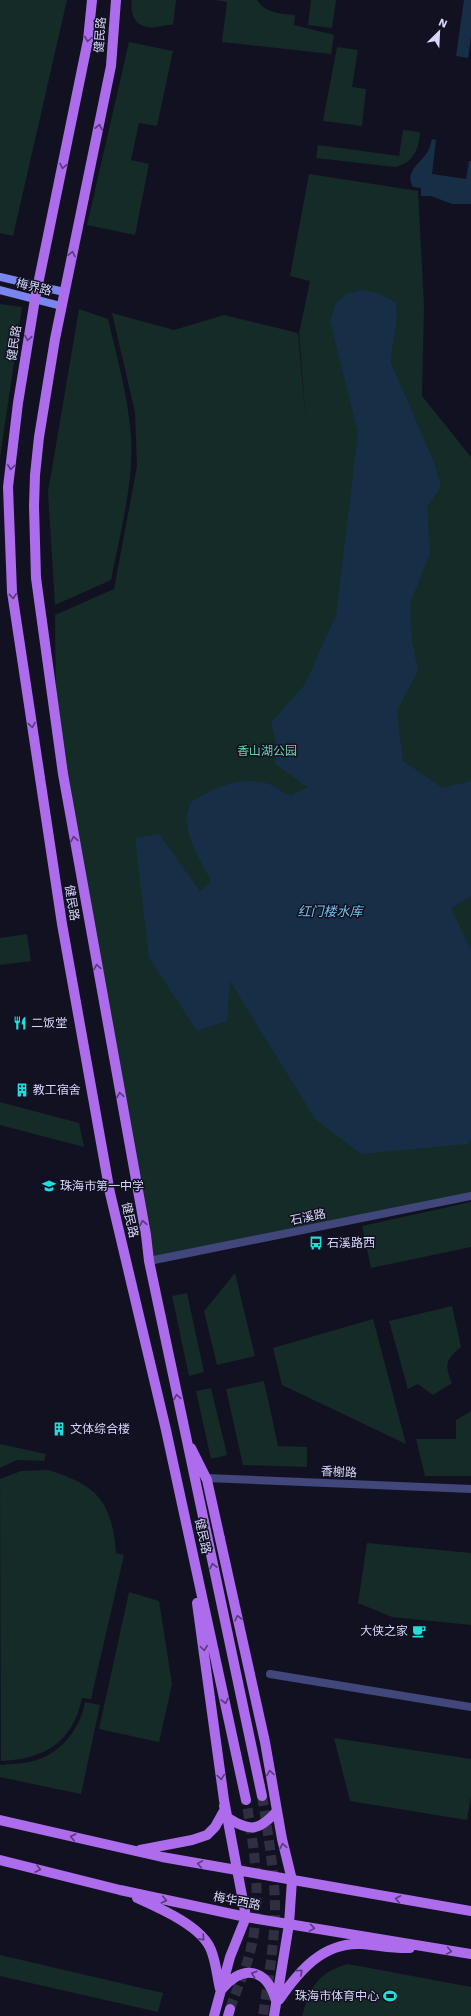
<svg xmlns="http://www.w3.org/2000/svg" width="471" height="2016" font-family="'Work Sans','Noto Sans SC',sans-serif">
<rect width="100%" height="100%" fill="#121122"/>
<!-- green -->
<path fill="#152b27" d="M0 0H67L13 236 0 233Z
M132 0H176L173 25C167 24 162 27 157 27 138 30 129 17 132 0Z
M215 0H257C265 13 281 14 295 15L294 25 334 35 331 54 222 42 227 2Z
M311 0H336L332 28 308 25Z
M129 42 173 51 157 126 139 123 131 160 149 164 135 235 87 225Z
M337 47 358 50 352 87 366 89 362 126 323 121Z
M403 130 420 132C419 150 413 163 395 167L316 158 318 145 399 156Z
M309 174 418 191 424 306 422 396 471 457V1196L149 1261 56 724 55 615 114 589 137 466 135 412 112 313 174 330 224 315 298 333 306 422 299 333 310 281 290 276Z
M0 304 22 307 0 458Z
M79 309 108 319C117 357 128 397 131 436 134 484 120 533 111 580L55 605 48 492Z
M27 934 31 961 0 965V938Z
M0 1102 79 1123 84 1147 0 1125Z
M471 1202V1247L371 1268 362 1226Z
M235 1273 255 1356 217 1365 204 1311Z
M187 1293 204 1372 189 1376 172 1296Z
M452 1306 461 1347C446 1359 444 1365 452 1383L433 1395 418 1384 408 1389 389 1321Z
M373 1319 406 1444 282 1385 273 1348Z
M264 1381 278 1446 307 1447V1467L243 1465 226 1389Z
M211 1388 227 1455 211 1459 196 1391Z
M471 1411V1476H425L416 1439H456V1420Z
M0 1444 46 1454 44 1461 17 1460 0 1468Z
M48 1470C97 1485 112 1501 116 1553L124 1555 91 1699 82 1698C73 1742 45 1759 1 1761L0 1479 21 1471Z
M367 1543 471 1553V1625L392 1617 358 1603Z
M129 1592 159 1601 172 1684 159 1742 99 1729Z
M85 1702 100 1705 81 1794 0 1777V1765C12 1764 25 1764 37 1760 62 1752 81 1727 85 1702Z
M334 1738 471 1759V1797L467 1820 350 1801Z
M0 1955 163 1993 158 2012 0 1976Z
M348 1964 471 1987V2016H302C311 1986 317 1973 348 1964Z"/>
<!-- water -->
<path fill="#162e46" d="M464 0H471V37L468 58 456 56Z
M432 139 436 140 432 174 466 179 469 161H471V204H452L431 196H421V188L413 187C403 171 424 161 429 149 430 146 431 142 432 139Z
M361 290 381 294 396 303C399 324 391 343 391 363L434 462 441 487 427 507 430 553 410 604 412 641 418 671 397 711 403 761 443 788 471 781V896L451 908 471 950V1139L468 1144 361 1154 315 1119 230 981 227 1021 197 1031 149 958 135 838 159 834 200 891 211 881C199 857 177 827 192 801 214 788 239 776 266 783 275 785 282 793 291 796L307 787 274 763 278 752 271 723 305 684 336 615 358 433 330 321 336 303 346 294Z"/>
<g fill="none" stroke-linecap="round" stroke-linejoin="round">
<!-- primary-tunnel -->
<path stroke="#302f42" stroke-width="10" stroke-dasharray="10 5" stroke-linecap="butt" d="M262 1796C268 1834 275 1873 275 1912 274 1947 268 1982 263 2016
M230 2009C236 1991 244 1974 249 1956 263 1905 255 1852 246 1800"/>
<!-- minor -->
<path stroke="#42477b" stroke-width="8" d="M149 1261 471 1196
M206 1478 471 1489
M270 1674 471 1707"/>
<!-- secondary -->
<path stroke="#7a85ed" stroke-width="8" d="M0 277 64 292
M0 290 61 306"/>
<!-- primary -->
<path stroke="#ac6ceb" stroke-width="10" d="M92 0 88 40 35 299 18 403 8 487 12 592 62 924 110 1193 166 1430 246 1800
M116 0 111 66 55 339 39 437 35 475 34 506 36 578 63 774 146 1235 149 1261 262 1796
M191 1448 207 1480 265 1742 282 1839 292 1880 289 1924 274 2016
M197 1603 224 1800 246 1917 230 1957 214 2016
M228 1818C250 1832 259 1831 277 1811
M0 1820 162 1857 471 1911
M140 1850 192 1840 207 1835 215 1827 225 1809 224 1806
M0 1860 120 1890 246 1917 471 1954
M137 1898C159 1908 202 1926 211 1950 216 1962 217 1976 220 1989
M222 1989C244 1963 267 1969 276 2001
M279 2000C299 1971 323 1942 361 1944 378 1945 393 1949 410 1948
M228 2016 230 2009"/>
</g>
<!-- one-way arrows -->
<defs><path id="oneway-chevron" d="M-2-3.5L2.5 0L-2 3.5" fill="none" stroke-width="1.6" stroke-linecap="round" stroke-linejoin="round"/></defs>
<g stroke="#573a7c">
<use href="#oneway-chevron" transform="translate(88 39) rotate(98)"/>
<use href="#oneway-chevron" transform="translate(99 127) rotate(-78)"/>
<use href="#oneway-chevron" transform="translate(63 166) rotate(101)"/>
<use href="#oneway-chevron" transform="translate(72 254) rotate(-78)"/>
<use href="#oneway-chevron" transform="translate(28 338) rotate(99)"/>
<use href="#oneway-chevron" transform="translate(11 467) rotate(97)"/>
<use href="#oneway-chevron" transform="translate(13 596) rotate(84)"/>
<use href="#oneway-chevron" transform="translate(32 725) rotate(81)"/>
<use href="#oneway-chevron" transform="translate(74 839) rotate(-100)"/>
<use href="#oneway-chevron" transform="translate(97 967) rotate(-100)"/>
<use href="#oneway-chevron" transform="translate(120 1095) rotate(-100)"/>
<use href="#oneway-chevron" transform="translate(143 1223) rotate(-101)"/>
<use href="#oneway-chevron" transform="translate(177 1397) rotate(-101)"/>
<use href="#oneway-chevron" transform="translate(213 1566) rotate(-102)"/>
<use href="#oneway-chevron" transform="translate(238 1618) rotate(-103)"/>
<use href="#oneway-chevron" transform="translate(204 1648) rotate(82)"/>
<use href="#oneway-chevron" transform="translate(225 1701) rotate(78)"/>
<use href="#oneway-chevron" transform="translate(270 1773) rotate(-99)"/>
<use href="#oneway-chevron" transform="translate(221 1777) rotate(82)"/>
<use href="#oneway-chevron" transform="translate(73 1837) rotate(-167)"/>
<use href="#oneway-chevron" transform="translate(283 1846) rotate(-101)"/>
<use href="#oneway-chevron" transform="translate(200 1864) rotate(-170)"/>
<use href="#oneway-chevron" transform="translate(38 1869) rotate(14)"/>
<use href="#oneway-chevron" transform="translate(398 1899) rotate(-170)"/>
<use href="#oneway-chevron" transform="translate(164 1900) rotate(12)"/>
<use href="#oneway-chevron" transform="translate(312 1928) rotate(9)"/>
<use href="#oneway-chevron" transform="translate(202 1938) rotate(47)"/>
<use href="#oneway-chevron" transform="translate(449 1951) rotate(10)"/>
<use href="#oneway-chevron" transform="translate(300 1972) rotate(-43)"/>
<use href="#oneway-chevron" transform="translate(254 1974) rotate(-162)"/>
</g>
<!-- icons -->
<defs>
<g id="restaurant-bare" transform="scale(1.08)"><path d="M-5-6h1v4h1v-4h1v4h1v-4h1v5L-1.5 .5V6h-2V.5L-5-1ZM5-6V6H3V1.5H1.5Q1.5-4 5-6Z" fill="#1edfdb" stroke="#121122" stroke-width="2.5" paint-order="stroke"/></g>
<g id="building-bare" transform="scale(1.08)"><path d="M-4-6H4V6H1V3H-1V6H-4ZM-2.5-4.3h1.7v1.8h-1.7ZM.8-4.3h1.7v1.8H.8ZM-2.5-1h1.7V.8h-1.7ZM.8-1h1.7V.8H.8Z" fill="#1edfdb" stroke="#121122" stroke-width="2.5" paint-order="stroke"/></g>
<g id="school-bare" transform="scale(1.08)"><path d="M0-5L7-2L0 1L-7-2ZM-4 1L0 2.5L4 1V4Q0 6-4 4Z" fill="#1edfdb" stroke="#121122" stroke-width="2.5" paint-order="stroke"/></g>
<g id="bus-bare" transform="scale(1.08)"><path d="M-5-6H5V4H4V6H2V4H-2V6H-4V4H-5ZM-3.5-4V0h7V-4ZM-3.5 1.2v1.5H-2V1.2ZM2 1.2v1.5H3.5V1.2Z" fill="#1edfdb" stroke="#121122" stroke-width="2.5" paint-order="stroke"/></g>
<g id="cafe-bare" transform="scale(1.08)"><path d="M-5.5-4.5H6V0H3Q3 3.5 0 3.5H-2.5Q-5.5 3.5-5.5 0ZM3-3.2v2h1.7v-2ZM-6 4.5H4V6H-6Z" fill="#1edfdb" stroke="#121122" stroke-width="2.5" paint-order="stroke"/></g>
<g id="stadium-bare" transform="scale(1.08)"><path d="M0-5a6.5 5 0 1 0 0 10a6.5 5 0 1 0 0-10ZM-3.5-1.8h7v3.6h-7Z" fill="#1edfdb" stroke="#121122" stroke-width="2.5" paint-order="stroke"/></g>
</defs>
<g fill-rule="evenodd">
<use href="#restaurant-bare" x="20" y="1023"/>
<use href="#building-bare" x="22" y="1090"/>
<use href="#school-bare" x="49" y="1186"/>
<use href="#bus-bare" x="316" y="1243"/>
<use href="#building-bare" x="59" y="1429"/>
<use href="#cafe-bare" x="419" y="1631"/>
<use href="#stadium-bare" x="390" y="1996"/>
</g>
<g text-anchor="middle" stroke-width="3" stroke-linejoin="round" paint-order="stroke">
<!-- street labels -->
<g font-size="12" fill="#d7d7fa" stroke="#121122">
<text transform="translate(100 35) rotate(-86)" y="4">健民路</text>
<text transform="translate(34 287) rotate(14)" y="4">梅界路</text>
<text transform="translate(14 343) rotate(-81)" y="4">健民路</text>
<text transform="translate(72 903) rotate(81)" y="4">健民路</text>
<text transform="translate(308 1217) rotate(-12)" y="4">石溪路</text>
<text transform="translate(130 1220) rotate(77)" y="4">健民路</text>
<text transform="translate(339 1472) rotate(2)" y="4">香榭路</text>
<text transform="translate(203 1536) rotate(78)" y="4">健民路</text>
<text transform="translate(237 1901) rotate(11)" y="4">梅华西路</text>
</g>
<!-- park labels -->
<g font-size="12" fill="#6cd0ab" stroke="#121122">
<text x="267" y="755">香山湖公园</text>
</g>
<!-- poi labels -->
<g font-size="12" fill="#d7d7fa" stroke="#121122" text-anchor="start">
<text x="31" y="1027">二饭堂</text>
<text x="33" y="1094">教工宿舍</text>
<text x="60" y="1190">珠海市第一中学</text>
<text x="327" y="1247">石溪路西</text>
<text x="70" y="1433">文体综合楼</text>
<text x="408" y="1635" text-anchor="end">大侠之家</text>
<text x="379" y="2000" text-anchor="end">珠海市体育中心</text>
</g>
<!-- water labels -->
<g font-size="13" font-style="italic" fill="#72c3ec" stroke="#121122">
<text x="330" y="916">红门楼水库</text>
</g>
</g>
<!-- north arrow -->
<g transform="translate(439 32) rotate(24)" stroke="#121122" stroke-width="3" paint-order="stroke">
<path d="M0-3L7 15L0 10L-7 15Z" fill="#d7d7fa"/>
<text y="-6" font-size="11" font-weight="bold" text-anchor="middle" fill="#d7d7fa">N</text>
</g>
</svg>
